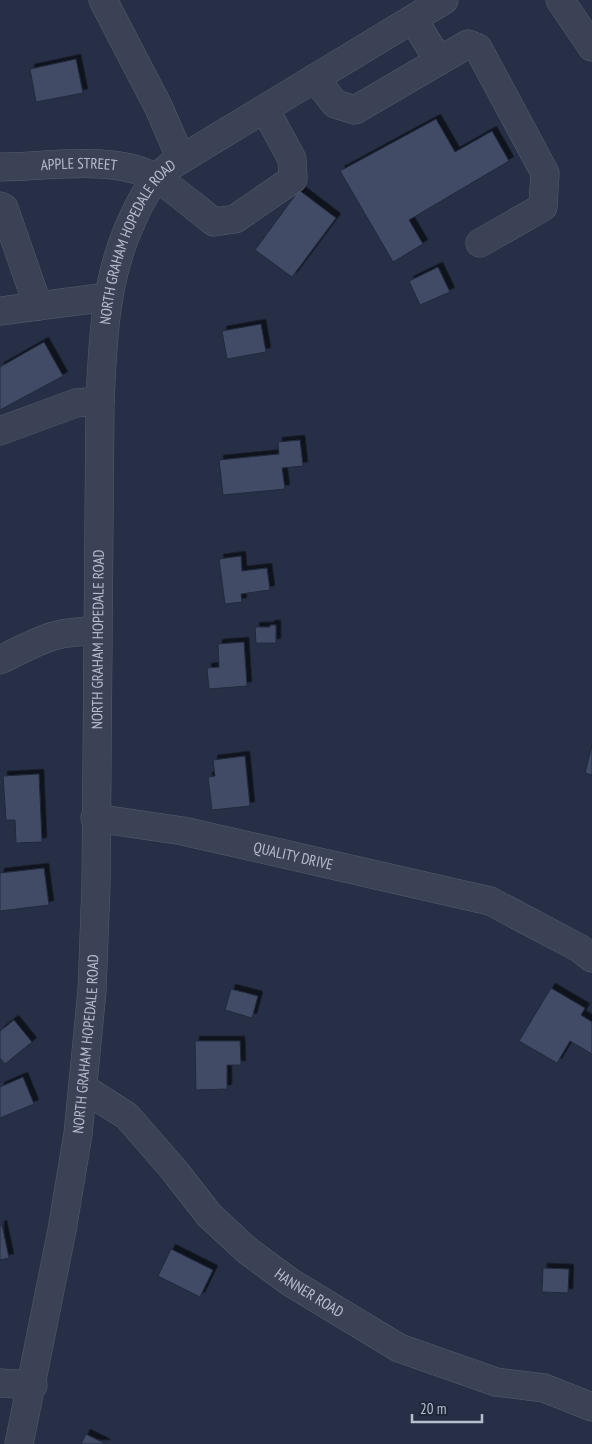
<svg xmlns="http://www.w3.org/2000/svg" width="592" height="1444" font-family="'PT Sans Narrow',sans-serif">
<defs>
<filter id="shadow"><feDropShadow dx="4.5" dy="-4.5" stdDeviation="0" flood-color="#0009"/></filter>
</defs>
<rect width="100%" height="100%" fill="#262f46"/>
<!-- building -->
<path fill="#424c66" stroke="#21293c" filter="url(#shadow)" d="M76 59 83 93 36 102 30 69Z
M436 119 455 152 492 131 509 161 409 220 423 244 393 262 340 171Z
M299 190 336 218 292 277 255 250Z
M438 267 450 292 420 305 409 281Z
M261 324 266 352 227 359 222 331Z
M44 342 63 376 0 410V367Z
M300 440 303 466 282 468 285 489 223 495 219 460 279 454 278 442Z
M241 556 242 571 267 568 270 590 241 594 242 602 225 604 219 559Z
M270 625H276V643H256L255 627H270Z
M244 642 247 686 209 689 207 668 219 667 218 644Z
M592 745V775L585 773Z
M245 756 250 806 212 810 208 777 215 776 213 760Z
M39 774 42 842 16 843 15 820H6L3 776Z
M44 868 49 905 0 911V873Z
M551 988 585 1008 581 1015 592 1022V1054L570 1041 557 1063 519 1041Z
M231 989 258 996 252 1018 225 1010Z
M14 1020 32 1042 5 1064 0 1058V1031Z
M195 1041H240L241 1065H227V1089L196 1090Z
M23 1077 34 1104 0 1118V1087Z
M2 1225 9 1258 0 1260V1226Z
M171 1249 213 1270 200 1297 158 1276Z
M543 1268 569 1269 568 1293 542 1292Z
M86 1434 106 1444H81Z"/>
<g fill="none" stroke-linecap="round" stroke-linejoin="round">
<!-- minor casing -->
<g stroke="#565d6f" stroke-width="29">
<g id="minor">
<path d="M103 0 159 108 181 159"/>
<path d="M560 0 592 47"/>
<path d="M413 19 439 61"/>
<path d="M315 78 335 104 355 110 468 44 478 48 545 173 543 207 480 243"/>
<path id="s1" d="M0 167C47 167 114 154 156 178 176 190 195 208 214 222L235 219 293 179 292 159 265 109"/>
<path d="M0 206 4 208 38 306 108 297"/>
<path d="M0 311 38 306"/>
<path d="M0 431 76 403 100 401"/>
<path d="M0 660C40 641 51 631 97 631"/>
<path id="s2" d="M95 818 183 831 490 901 579 948 592 958"/>
<path id="s3" d="M83 1088 127 1116 174 1170 209 1215 248 1251 290 1282 399 1348 496 1382 544 1388 592 1407"/>
<path d="M0 1383 33 1385"/>
<path id="s4" d="M19 1444 62 1230 78 1134 92 991 96 885 100 401C103 337 105 277 133 218 142 198 152 180 170 166L444 0"/>
</g>
</g>
<!-- minor -->
<use href="#minor" stroke="#3b4255" stroke-width="28"/>
</g>
<g text-anchor="middle" stroke-width="4.5" stroke-linejoin="round" paint-order="stroke">
<!-- street labels -->
<g font-size="15" fill="#b8bece" stroke="#1f273a">
<text dy="5" stroke="none"><textPath href="#s1" startOffset="79">APPLE STREET</textPath></text>
<text dy="5" stroke="none"><textPath href="#s4" startOffset="1216">NORTH GRAHAM HOPEDALE ROAD</textPath></text>
<text dy="5" stroke="none"><textPath href="#s4" startOffset="811">NORTH GRAHAM HOPEDALE ROAD</textPath></text>
<text dy="5" stroke="none"><textPath href="#s2" startOffset="202">QUALITY DRIVE</textPath></text>
<text dy="5" stroke="none"><textPath href="#s4" startOffset="406">NORTH GRAHAM HOPEDALE ROAD</textPath></text>
<text dy="5" stroke="none"><textPath href="#s3" startOffset="308">HANNER ROAD</textPath></text>
</g>
</g>
<!-- scale -->
<path d="M412 1414v8h70v-8" fill="none" stroke="#b8bece" stroke-width="2.5"/>
<text x="420" y="1414" font-size="15" fill="#b8bece" stroke="#1f273a" stroke-width="4" paint-order="stroke">20 m</text>
</svg>
